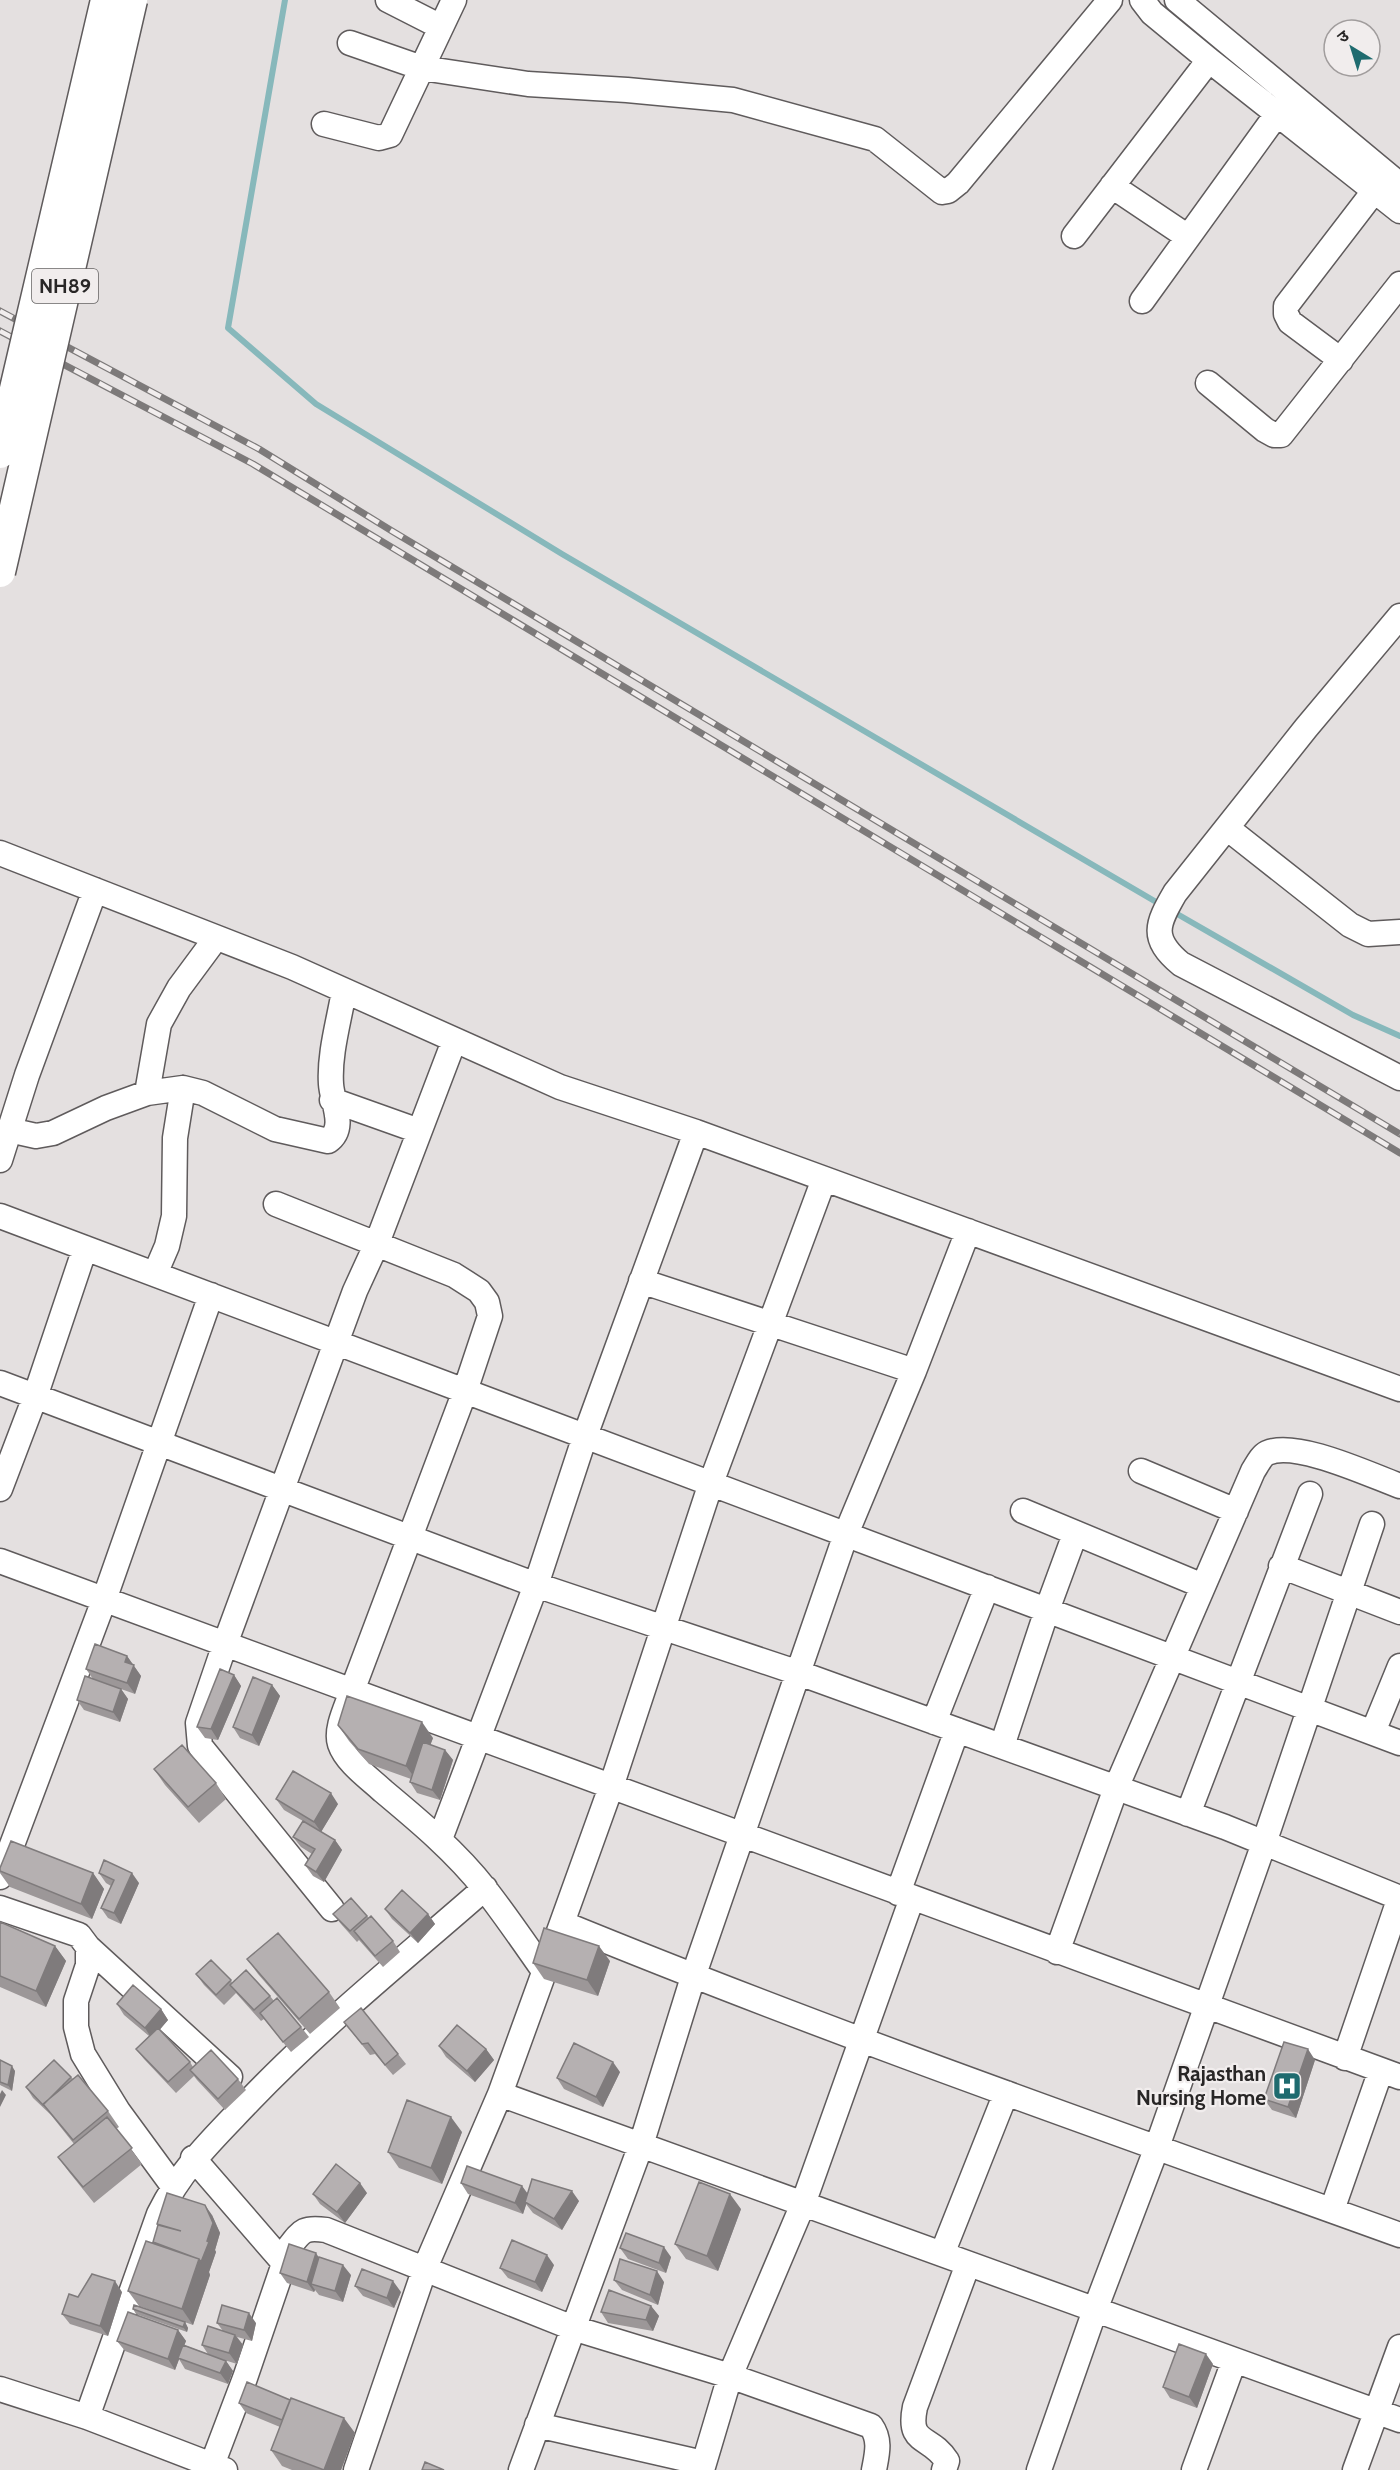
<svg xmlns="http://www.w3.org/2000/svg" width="1400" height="2470" font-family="Cabin,'Noto Sans Devanagari',sans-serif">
<rect width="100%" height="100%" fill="#e4e0e0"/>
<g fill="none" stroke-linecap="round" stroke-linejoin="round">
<!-- stream -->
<path stroke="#87b8bb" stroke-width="6" d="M285 0 228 328 316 404 562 554 1163 906
M1172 911 1353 1015 1400 1036"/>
<!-- minor casing -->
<g stroke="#5f5b5c" stroke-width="27">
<path id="minor" d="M388 0 441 27
M1142 0 1152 13 1209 60 1400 211
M1177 0 1400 185
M350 43 422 68 528 84 627 90 733 100 875 139 942 192 948 191 958 183 1110 0
M324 124 379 138 390 135 454 0
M1112 186 1188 237
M1074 236 1209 60
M1142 301 1277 114
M1341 360 1290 322 1286 314V306L1375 190
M1208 383 1265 430 1274 435H1281L1400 284
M1400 616 1306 728 1175 893C1157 924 1150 938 1181 964L1400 1078
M1227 828 1350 925 1368 934 1400 932
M0 853 292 967 560 1087 696 1132 1400 1389
M147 1093 159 1024 179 988 216 938
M332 1100 419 1131
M9 1130 36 1136 53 1133 106 1108 147 1093 183 1088 203 1093 275 1129 328 1141C347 1128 332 1102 331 1084 329 1054 339 1021 344 991
M0 1160 27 1075 95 890
M276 1204 454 1275 479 1291 487 1302 490 1316 465 1391 352 1691C347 1706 335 1729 340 1744 346 1762 369 1778 383 1791 419 1821 456 1852 485 1889 506 1916 525 1944 544 1971
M0 1216 1400 1743
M155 1274 167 1246 174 1216 175 1138 183 1088
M641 1281 914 1371
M0 1383 536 1585 799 1673 1225 1827 1400 1898
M1141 1471 1236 1511
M0 1489 35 1397 85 1248
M1023 1511 1203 1586
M0 1561 1400 2077
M1281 1566 1400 1612
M934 1722 987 1587
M1373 1732 1400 1666
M1002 1746 1047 1610 1075 1534
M1188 1814 1310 1494
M440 1839 536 1585 585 1436 696 1132
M0 1877 104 1600 211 1295
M898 1893 957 1730
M0 1908 79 1935 88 1947V1965L76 2001V2027L83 2054 118 2111 173 2186
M332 1909 200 1746 198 1723 225 1644 355 1291 377 1243 454 1041
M562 1923C838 2036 1120 2134 1400 2235
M88 1947 230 2077
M1057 1952 1116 1788 1253 1471C1257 1465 1261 1456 1267 1453 1296 1440 1370 1475 1400 1486
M1345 2058 1400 1897
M500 2094 1400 2420
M193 2158 284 2263
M1332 2210 1381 2070
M942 2254 1006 2093
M0 2389 87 2417 225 2470
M87 2417 159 2214C183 2166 214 2138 250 2100 323 2024 405 1958 485 1888
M537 2425 703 2463
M212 2465 245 2378 290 2246C302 2230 305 2227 326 2230L573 2328 730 2376 871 2426C881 2440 877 2454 874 2470
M356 2470 425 2268 500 2094 562 1923 611 1787 711 1483 824 1179
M521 2470 641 2145 693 1977 846 1534 914 1371 968 1231
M702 2470 730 2376 803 2204 912 1898
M944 2470 947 2461C930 2434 907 2446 915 2407L968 2264
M1039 2470 1095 2310 1157 2147 1264 1843 1372 1524
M1194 2470 1234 2361
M1355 2470 1400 2347"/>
</g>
<!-- minor -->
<use href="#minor" stroke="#fff" stroke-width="24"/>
<!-- rail casing -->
<g stroke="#7d7a7a" stroke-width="7">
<path id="rail" d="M0 311 259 449 392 531 1400 1134
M0 331 253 464 1400 1153"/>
</g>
<!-- rail -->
<use href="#rail" stroke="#f1eded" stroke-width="4.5" stroke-dasharray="14" stroke-linecap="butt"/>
<!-- major-bridge casing -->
<g stroke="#5f5b5c" stroke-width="33" stroke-linecap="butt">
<path id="major-bridge" d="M0 453 106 0
M0 572 132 0"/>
</g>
<!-- major-bridge -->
<use href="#major-bridge" stroke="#fff" stroke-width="30"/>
</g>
<!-- wall -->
<path fill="#9c9798" d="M127 1656 141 1676 135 1694 93 1679 86 1669Z
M234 1675 241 1686 218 1740 205 1738 197 1727Z
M272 1685 280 1696 259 1746 240 1738 233 1727Z
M121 1689 128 1699 120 1722 84 1710 77 1700Z
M338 1725 433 1738 430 1745 445 1750 453 1760 440 1800 417 1793 410 1782 411 1779 369 1764 349 1741Z
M154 1769 216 1783 226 1799 199 1823 165 1785Z
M276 1799 338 1804 321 1832 335 1840 342 1850 324 1882 313 1876 305 1865 312 1854 301 1847 293 1837 303 1821 284 1810Z
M0 1868 93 1873 104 1889 92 1919 10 1887 0 1873Z
M99 1873 139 1883 121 1924 108 1918 101 1908 111 1886 106 1883Z
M385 1909 428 1914 435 1924 418 1943 392 1919Z
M333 1914 367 1916 393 1941 400 1952 383 1967 359 1940 357 1942 341 1924Z
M0 1922 55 1946 66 1961 46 2007 0 1987Z
M247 1959 329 1992 340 2008 310 2034 258 1974Z
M610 1961 598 1996 544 1979 533 1963Z
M196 1974 231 1980 232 1983 270 1996 274 2001 301 2027 309 2037 291 2052 264 2019 261 2021 236 1993 224 2005 204 1985Z
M117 2004 161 2009 168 2020 159 2030 190 2062 193 2067 238 2079 246 2090 225 2110 197 2080 194 2076 176 2093 144 2059 136 2049 149 2036 124 2015Z
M344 2022 398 2054 406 2064 393 2075 375 2054 370 2055Z
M439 2046 486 2049 494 2060 475 2082 446 2057Z
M0 2060 15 2071 12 2091 0 2085Z
M1315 2060 1296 2118 1272 2110 1264 2099Z
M620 2072 603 2107 564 2089 557 2078Z
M71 2077 108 2111 119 2127 116 2129 142 2164 94 2203 69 2172 58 2157 74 2144 51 2115 33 2098 26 2087Z
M462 2132 442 2184 399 2168 388 2152Z
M461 2183 522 2186 528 2194 579 2201 562 2230 533 2213 526 2204 523 2214 468 2194Z
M367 2193 345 2223 320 2204 313 2194Z
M741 2209 718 2271 686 2259 675 2244Z
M212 2215 220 2233 215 2250 216 2252 209 2272 210 2275 193 2325 139 2306 128 2291 153 2243 158 2226 157 2224Z
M620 2248 671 2257 666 2273 628 2259Z
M554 2265 542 2292 508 2278 500 2268Z
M280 2273 351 2275 343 2302 319 2295 315 2290 314 2292 287 2283Z
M614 2280 664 2282 658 2305 622 2290Z
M355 2286 401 2292 394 2308 363 2296Z
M122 2292 108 2336 70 2324 62 2314 78 2297Z
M651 2306 659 2316 653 2331 608 2323 601 2312Z
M133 2309 185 2322 188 2328 187 2332 136 2314Z
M217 2323H256L252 2341 237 2337 243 2345 237 2364 221 2359 226 2361 233 2371 228 2384 185 2369 179 2359 175 2370 125 2351 117 2341 178 2330 186 2341 184 2345 208 2354 202 2345 223 2331Z
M1213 2364 1197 2408 1170 2398 1163 2387Z
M239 2403 355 2433 341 2470H292L282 2466 271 2450 280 2427 246 2413Z"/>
<!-- shaded-wall -->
<path fill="#7f7b7c" d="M127 1656 141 1676 135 1694 127 1683 125 1662Z
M234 1675 241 1686 218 1740 211 1729Z
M272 1685 280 1696 259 1746 252 1735Z
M121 1689 128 1699 120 1722 113 1712Z
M422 1722 433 1738 417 1781 406 1766Z
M445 1750 453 1760 440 1800 432 1790Z
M331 1793 338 1804 321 1832 314 1822Z
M335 1840 342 1850 324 1882 316 1872Z
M93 1873 104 1889 92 1919 81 1904Z
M132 1873 139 1883 121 1924 114 1913Z
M428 1914 435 1924 418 1943 410 1933Z
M55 1946 66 1961 46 2007 36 1991Z
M599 1946 610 1961 598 1996 587 1980Z
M161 2009 168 2020 152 2039 145 2028Z
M486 2049 494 2060 475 2082 467 2071Z
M1308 2049 1315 2060 1296 2118 1288 2107Z
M613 2062 620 2072 603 2107 596 2097Z
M12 2066 15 2071 12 2091 8 2085Z
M2 2090 6 2095 0 2107V2094Z
M451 2117 462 2132 442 2184 431 2168Z
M360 2183 367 2193 345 2223 337 2212Z
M522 2186 529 2196 523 2214 515 2203Z
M572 2191 579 2201 562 2230 554 2219Z
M730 2194 741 2209 718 2271 707 2256Z
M205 2205 212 2215 220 2233 215 2250 216 2252 209 2272 210 2275 193 2325 182 2309 199 2259 207 2241Z
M664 2247 671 2257 666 2273 659 2263Z
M316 2253 323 2264 311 2284 315 2290 314 2292 307 2282Z
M547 2255 554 2265 542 2292 535 2282Z
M343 2265 351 2275 343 2302 335 2291Z
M657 2271 664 2282 658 2305 650 2295Z
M115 2281 122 2292 108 2336 100 2326Z
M393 2281 401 2292 394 2308 387 2298Z
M651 2306 659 2316 653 2331 646 2320Z
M249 2313 256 2323 252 2341 244 2330Z
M185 2322 188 2328 187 2332 183 2327Z
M178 2330 186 2341 175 2370 168 2359Z
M235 2335 243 2345 237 2364 229 2353Z
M1206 2354 1213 2364 1197 2408 1189 2397Z
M226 2361 233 2371 228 2384 220 2373Z
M344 2418 355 2433 341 2470H324Z"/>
<!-- building -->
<path fill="#b5b0b1" stroke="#7f7b7c" stroke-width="1.5" d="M95 1644 127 1656 125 1662 134 1665 127 1683 86 1669Z
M220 1669 234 1675 211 1729 197 1727Z
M85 1676 121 1689 113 1712 77 1700Z
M253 1677 272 1685 252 1735 233 1727Z
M347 1696 422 1722 406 1766 358 1749 338 1725Z
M423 1742 445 1750 432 1790 410 1782Z
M182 1745 216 1783 188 1807 154 1769Z
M293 1771 331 1793 314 1822 276 1799Z
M303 1821 335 1840 316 1872 305 1865 315 1849 293 1837Z
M11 1841 93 1873 81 1904 0 1871V1868Z
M104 1860 132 1873 114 1913 101 1908 114 1880 99 1873Z
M402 1890 428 1914 410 1933 385 1909Z
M351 1898 367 1916 350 1931 333 1914Z
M371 1916 393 1941 375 1956 354 1931Z
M0 1922 55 1946 36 1991 0 1976Z
M544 1928 599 1946 587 1980 533 1963Z
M278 1933 329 1992 299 2019 247 1959Z
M211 1960 231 1980 216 1995 196 1974Z
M246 1970 270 1996 254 2010 230 1985Z
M133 1985 161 2009 145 2028 117 2004Z
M277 1998 301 2027 283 2042 260 2013Z
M361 2008 398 2054 385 2065 368 2043 362 2044 344 2022Z
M457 2025 486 2049 467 2071 439 2046Z
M158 2028 190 2062 168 2082 136 2049Z
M1284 2042 1308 2049 1288 2107 1264 2099Z
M574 2043 613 2062 596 2097 557 2078Z
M211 2050 238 2079 218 2099 190 2070Z
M0 2060 12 2066 8 2085 0 2082Z
M54 2060 71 2077 43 2105 26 2087Z
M78 2075 108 2111 73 2140 43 2104Z
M407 2100 451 2117 431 2168 388 2152Z
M107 2117 132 2148 83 2187 58 2157Z
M336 2164 360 2183 337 2212 313 2194Z
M467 2166 522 2186 515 2203 461 2183Z
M532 2179 572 2191 554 2219 525 2202Z
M699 2182 730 2194 707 2256 675 2244Z
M167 2193 205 2205 213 2223 207 2241 209 2242 201 2262 199 2259 153 2242 158 2225 181 2231 157 2224Z
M626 2233 664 2247 659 2263 620 2248Z
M512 2240 547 2255 535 2282 500 2268Z
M146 2241 199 2259 182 2309 128 2291Z
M289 2244 316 2253 307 2282 280 2273Z
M319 2257 343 2265 335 2291 311 2284Z
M620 2259 657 2271 650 2295 614 2280Z
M362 2269 393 2281 387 2298 355 2286Z
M92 2274 115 2281 100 2326 62 2314 69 2294 78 2297Z
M609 2290 651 2306 646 2320 601 2312Z
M134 2305 185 2322 183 2327 133 2309Z
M222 2305 249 2313 244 2330 217 2323Z
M128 2312 178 2330 168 2359 117 2341Z
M208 2326 235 2335 229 2353 202 2345Z
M1179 2344 1206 2354 1189 2397 1163 2387Z
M183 2345 226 2361 220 2373 178 2358Z
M247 2382 290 2400 282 2420 239 2403Z
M291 2398 344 2418 324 2470 271 2450Z
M425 2462 444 2470H422Z"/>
<!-- icons -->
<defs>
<g id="hospital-square" transform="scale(1.5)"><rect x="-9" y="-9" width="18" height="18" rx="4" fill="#1f6b6f" stroke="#f1eded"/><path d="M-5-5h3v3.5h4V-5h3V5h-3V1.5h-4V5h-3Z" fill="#fff"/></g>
</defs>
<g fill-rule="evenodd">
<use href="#hospital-square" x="1287" y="2086"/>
</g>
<g text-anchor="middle" stroke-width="4.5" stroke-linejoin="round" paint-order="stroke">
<!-- shield labels -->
<rect fill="#f1eded" stroke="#646262" stroke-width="1.5" x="32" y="269" width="66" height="34" rx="4.5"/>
<g font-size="20" font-weight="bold" fill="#282626">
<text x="65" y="293">NH89</text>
</g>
<!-- poi labels -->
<g font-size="21" font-weight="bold" fill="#282626" stroke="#f1eded" text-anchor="end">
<text x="1266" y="2081">Rajasthan<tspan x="1266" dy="24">Nursing Home</tspan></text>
</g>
</g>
<!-- north arrow -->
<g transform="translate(1352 48) rotate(322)"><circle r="28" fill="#f1eded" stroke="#a19d9d" stroke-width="1.5"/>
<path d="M0-4.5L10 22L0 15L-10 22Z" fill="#1f6b6f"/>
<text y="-9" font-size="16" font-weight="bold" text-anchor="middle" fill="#282626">उ</text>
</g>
</svg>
